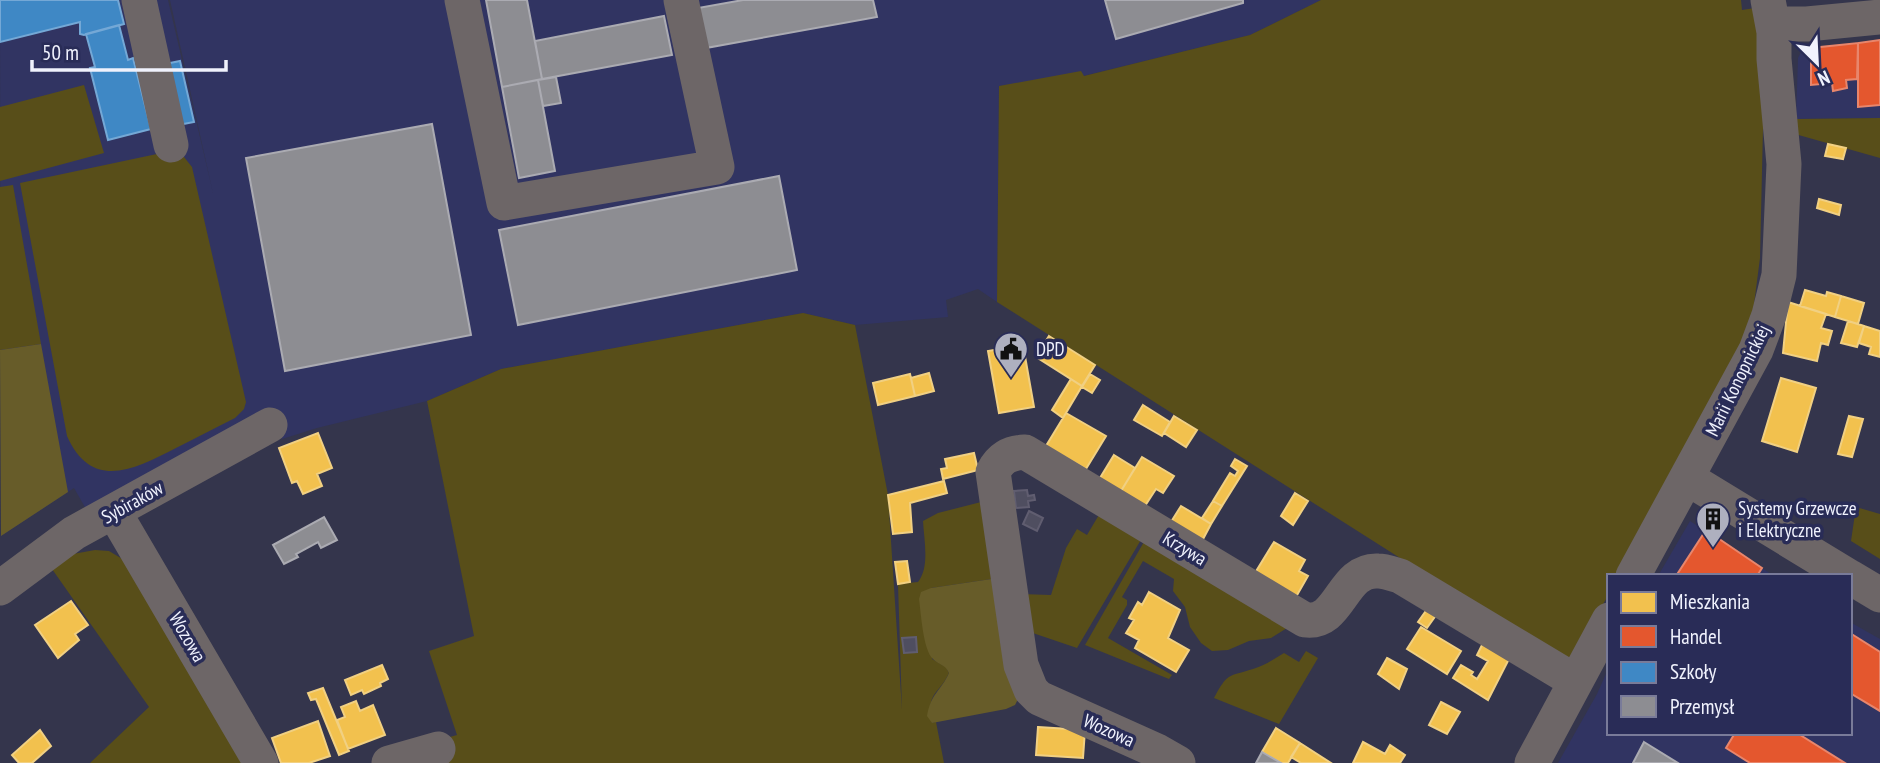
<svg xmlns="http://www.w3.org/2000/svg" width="1880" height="763" font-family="'PT Sans Narrow',sans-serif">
<rect width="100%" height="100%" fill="#34354c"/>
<!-- built -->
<path fill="#313462" d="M0 0H168L213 193 170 0H1321L1250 35 1083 76 999 86 997 302 978 289 946 300 948 317 855 325 803 313 501 369 427 401 317 428 282 439 274 413 86 509 74 488 1 536Z
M1880 40V118L1796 119 1798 58 1802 50Z
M1690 521 1762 568 1774 576H1658Z
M1850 622 1880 639V763H1558L1597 694 1609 667V733H1850Z"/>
<!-- green -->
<path fill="#584e19" d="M1321 0H1741L1742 10 1755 8 1764 85 1760 258 1753 312 1741 354 1619 576H1609V594L1572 657 1559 659 997 302 999 86 1081 71 1084 76 1250 35Z
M84 85 104 153 0 181V107Z
M1880 118V158L1795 134 1796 119Z
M171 151 184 157 192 167 246 402 244 409 235 418C215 428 196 438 176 448 135 469 92 492 67 436L20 183Z
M13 185 41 344 0 350V187Z
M803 313 855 325 888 495 902 710 898 584 918 582C930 567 924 540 923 521L938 513 985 501 998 578 931 588 932 659 946 667 949 673C938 696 926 692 932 723L936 722 944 763H421L439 740 457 735 429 651 474 636 427 401 501 369Z
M1856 507 1880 514V559L1851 541Z
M1103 508 1145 533 1077 648 1024 630 1020 594 1051 595 1066 548 1077 529 1087 535Z
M1145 540 1287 628 1271 638 1249 641 1228 650 1212 651 1201 643 1190 627 1185 607 1173 591 1174 579 1143 561 1122 597 1127 600V605L1108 638 1172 675 1169 679 1085 645Z
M95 550 109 551 124 560 248 763H90L149 707 52 569 73 554Z
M1306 651 1318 658 1279 724 1214 698C1228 672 1228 677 1253 669 1264 666 1274 659 1284 653L1299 662Z"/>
<!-- forest -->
<path fill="#675c29" d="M41 344 68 492 1 536 0 350Z
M998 578 1018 699 1015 705 1006 709 932 723 927 716C931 693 941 691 949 673 945 664 939 665 933 659 923 650 921 613 919 599L921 592 931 588Z"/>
<!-- homes -->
<path fill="#f2c14e" stroke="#f1d082" stroke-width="2" d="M1828 144 1846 148 1843 159 1825 156Z
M1819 199 1841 205 1839 215 1817 208Z
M1805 290 1826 296 1827 292 1841 296 1835 317 1800 306Z
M1841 296 1864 303 1858 324 1835 317Z
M1788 302 1826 314 1821 328 1832 331 1828 345 1821 343 1817 361 1783 353Z
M1848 321 1864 326 1857 347 1841 343Z
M1864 326 1880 331V357L1869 354 1871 347 1859 343Z
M1049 336 1095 365 1082 386 1036 357Z
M1023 345 1034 407 999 413 988 351Z
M929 373 934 391 915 396 911 378Z
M910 374 915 396 878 405 873 383Z
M1090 374 1100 380 1092 393 1082 387Z
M1781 378 1816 388 1797 452 1762 441Z
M1071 379 1082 386 1063 418 1052 410Z
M1143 405 1170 422 1162 436 1134 420Z
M1066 413 1106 436 1086 469 1046 446Z
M1174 416 1197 430 1186 447 1164 433Z
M1849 416 1863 419 1852 457 1838 454Z
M318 433 332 468 317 474 322 486 303 494 297 481 292 483 279 448Z
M974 453 978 470 943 479 941 469 947 468 945 459Z
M1114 455 1135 468 1121 491 1100 478Z
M1142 457 1174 476 1163 493 1156 489 1145 506 1121 491Z
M1235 459 1247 466 1222 506 1213 501 1230 473 1235 476 1238 471 1231 466Z
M944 481 947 493 910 503 912 532 893 534 888 495Z
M1295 493 1308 501 1293 525 1281 516Z
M1213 501 1222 506 1211 524 1202 518Z
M1181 506 1211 524 1202 541 1171 522Z
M1274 542 1305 560 1299 571 1308 576 1296 597 1255 573Z
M907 561 910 582 898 584 895 562Z
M1149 592 1180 610 1168 638 1189 650 1176 672 1135 648 1139 640 1126 633 1134 620 1129 618 1138 602 1142 605Z
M71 601 88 625 75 634 79 640 58 658 35 625Z
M1430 605 1439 611 1427 628 1418 622Z
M1421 627 1461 651 1447 674 1407 649Z
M1483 643 1511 655 1488 700 1453 678 1461 665 1473 672 1471 675 1477 679 1488 661 1477 655Z
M1387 658 1407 669 1399 689 1378 674Z
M382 665 388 679 380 683 381 686 364 694 362 690 351 695 345 680Z
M323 688 349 751 339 755 316 699 311 700 308 693Z
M356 701 360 711 373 705 385 735 348 749 337 720 345 717 341 707Z
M1441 702 1460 712 1447 734 1429 725Z
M318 721 330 756 309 763H281L272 738Z
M1038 727 1085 730 1083 758 1036 755Z
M1276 728 1300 743 1288 763H1281L1262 752Z
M40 730 51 746 32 763H19L12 755Z
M1363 742 1385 754 1390 745 1405 755 1400 763H1353Z
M1300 743 1331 763H1301L1291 757Z"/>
<!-- shops -->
<path fill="#e4572e" stroke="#e8866c" stroke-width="2" d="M1880 40V105L1858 107V43Z
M1858 43 1857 79 1846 80 1847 88 1833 91 1832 83 1811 85V48Z
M1706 530 1762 568 1757 576H1676Z
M1850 633 1880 652V711L1850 693Z
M1735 733H1797L1845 763H1750L1726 748Z"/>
<!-- schools -->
<path fill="#3f88c5" stroke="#74a8d6" stroke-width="2" d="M0 0H118L124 24 84 35 80 34V22L0 42Z
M119 25 128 60 133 58 151 129 108 140 90 68 95 67 86 34Z
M180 61 194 122 173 126 160 65Z"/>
<!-- industry -->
<path fill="#8d8d92" stroke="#ababb2" stroke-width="2" d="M486 0H527L542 79 502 87Z
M743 0H873L877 17 706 48 698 8Z
M1105 0H1243V3L1116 39Z
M664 16 672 55 542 79 535 41Z
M556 77 561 103 543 106 538 80Z
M538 80 555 171 519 178 502 87Z
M432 124 471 335 285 371 246 158Z
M779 176 797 270 518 325 499 230Z
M324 517 337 540 321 548 318 542 296 554 298 557 284 564 273 545Z
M1644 742 1678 763H1633Z
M1262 752 1281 763H1256Z"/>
<!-- building -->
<path fill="#4f4e60" stroke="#605d70" stroke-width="2" d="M1027 490 1028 496 1034 495 1035 500 1028 501 1029 507 1016 508 1014 491Z
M1029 511 1043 518 1037 531 1023 524Z
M916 637 917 652 904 653 902 638Z"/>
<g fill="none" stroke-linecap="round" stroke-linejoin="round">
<!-- minor -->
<path stroke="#6d6667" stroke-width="35" d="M139 0 171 145
M462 0 504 203 717 167 681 0
M1773 24H1807L1880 17
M1687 478 1848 576
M114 512 261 763
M1633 576 1756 350 1769 315 1779 275 1784 164 1774 59V32L1768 0
M1850 577 1880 595
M0 588 74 533 270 425
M389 763 438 749
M1178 763 1157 751 1039 698 1031 690 1021 665 993 472C1000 458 1009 453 1025 452L1305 620C1341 625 1341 569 1378 571 1385 571 1393 574 1400 576L1575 681
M1532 763 1609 620"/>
</g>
<!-- icons -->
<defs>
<g id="civic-pin" transform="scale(1.75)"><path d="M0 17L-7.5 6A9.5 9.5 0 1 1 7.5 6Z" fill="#aeb0bf" stroke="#292c57"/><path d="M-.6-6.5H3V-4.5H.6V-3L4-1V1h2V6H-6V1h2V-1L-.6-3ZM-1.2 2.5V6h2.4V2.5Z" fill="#111"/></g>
<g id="building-pin" transform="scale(1.75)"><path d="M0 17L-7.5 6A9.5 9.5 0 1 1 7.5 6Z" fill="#aeb0bf" stroke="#292c57"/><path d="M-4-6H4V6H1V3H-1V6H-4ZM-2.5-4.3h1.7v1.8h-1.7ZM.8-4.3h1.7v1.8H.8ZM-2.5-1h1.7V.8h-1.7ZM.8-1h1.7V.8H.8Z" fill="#111"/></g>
</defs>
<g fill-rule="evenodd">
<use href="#civic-pin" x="1011" y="349"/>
<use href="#building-pin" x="1713" y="519"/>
</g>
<g text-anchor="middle" stroke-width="7" stroke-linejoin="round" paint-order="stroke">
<!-- poi labels -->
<g font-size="19" fill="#f0f2fd" stroke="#292c57" text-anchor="start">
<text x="1036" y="356">DPD</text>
<text x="1738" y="515">Systemy Grzewcze<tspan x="1738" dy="22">i Elektryczne</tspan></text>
</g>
<!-- street labels -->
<g font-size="19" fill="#f0f2fd" stroke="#292c57">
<text transform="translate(1737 380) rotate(-64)" y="7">Marii Konopnickiej</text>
<text transform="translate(132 502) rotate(-29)" y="7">Sybiraków</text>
<text transform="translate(1185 548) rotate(31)" y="7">Krzywa</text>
<text transform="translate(188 637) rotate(60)" y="7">Wozowa</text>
<text transform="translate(1109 730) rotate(24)" y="7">Wozowa</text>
</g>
</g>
<!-- legend -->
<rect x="1607" y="574" width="245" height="161" fill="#292c57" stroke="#797b99" stroke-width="2"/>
<rect x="1621" y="592" width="35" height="21" fill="#f2c14e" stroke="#797b99" stroke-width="2"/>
<text x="1670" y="609" font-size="21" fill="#f0f2fd">Mieszkania</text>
<rect x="1621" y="626" width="35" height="21" fill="#e4572e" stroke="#797b99" stroke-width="2"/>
<text x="1670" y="644" font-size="21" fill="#f0f2fd">Handel</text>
<rect x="1621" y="662" width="35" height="21" fill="#3f88c5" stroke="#797b99" stroke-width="2"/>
<text x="1670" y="679" font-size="21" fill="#f0f2fd">Szkoły</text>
<rect x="1621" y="696" width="35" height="21" fill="#8d8d92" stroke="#797b99" stroke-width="2"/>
<text x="1670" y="714" font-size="21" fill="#f0f2fd">Przemysł</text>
<!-- north arrow -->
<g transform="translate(1817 63) rotate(156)" stroke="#292c57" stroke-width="5" paint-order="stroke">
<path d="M0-5L12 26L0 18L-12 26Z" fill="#f0f2fd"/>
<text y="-10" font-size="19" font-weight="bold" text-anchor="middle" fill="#f0f2fd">N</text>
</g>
<!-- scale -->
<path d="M32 60v10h194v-10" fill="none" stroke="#f0f2fd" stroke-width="3.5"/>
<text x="42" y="60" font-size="21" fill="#f0f2fd" stroke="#292c57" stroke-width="5" paint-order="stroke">50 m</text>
</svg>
